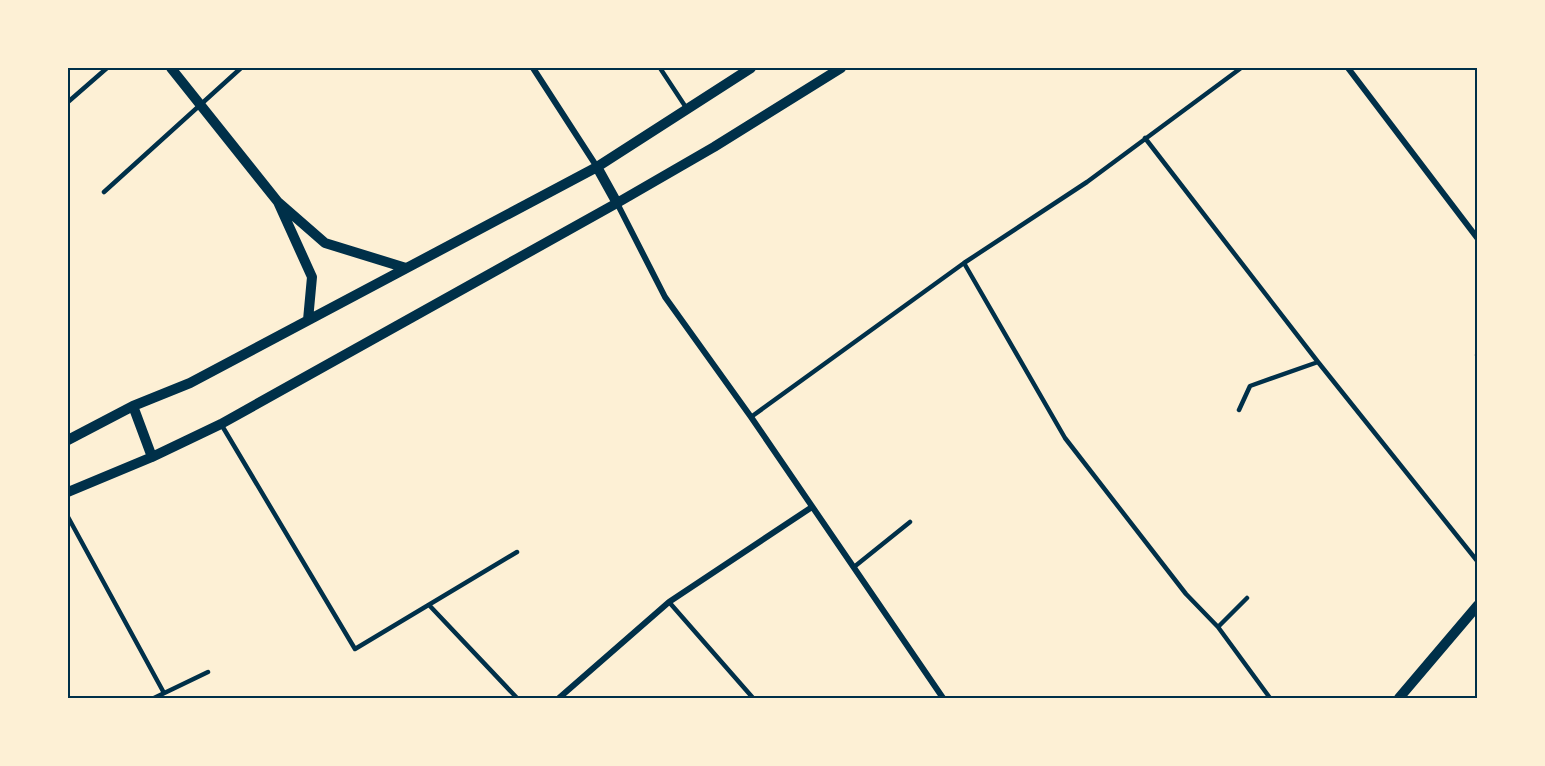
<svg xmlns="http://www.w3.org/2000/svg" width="1545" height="766" font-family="Manrope,sans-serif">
<rect width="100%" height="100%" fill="#fdf0d5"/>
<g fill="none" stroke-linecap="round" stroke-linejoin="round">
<!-- service -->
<path stroke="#003049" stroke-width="4.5" d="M660 68 687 109
M68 102 107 68
M1145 138 1318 362 1478 562
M104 192 241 68
M964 263 1065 438 1186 594 1218 627 1270 698
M1477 355H1478
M1239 410 1250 386 1318 362
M751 417 964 263 1087 182 1241 68
M221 424 355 649 517 552
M68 517 164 693
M854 567 910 522
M669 602 753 698
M429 605 517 698
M1218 627 1247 598
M154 698 208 672"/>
<!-- minor -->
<path stroke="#003049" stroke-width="6" d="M533 68 597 167
M1348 68 1478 239
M617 203 665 297 751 417 943 698
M559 698 669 602 812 507"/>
<!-- tertiary -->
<path stroke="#003049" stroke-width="10" d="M171 68 278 202
M597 167 617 203
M308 320 312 277 278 202 325 243 406 268
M133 406 152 457
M68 440 133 406 190 383 597 167 751 68
M68 492 152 457 221 424 617 203 714 147 841 68
M1399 698 1478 605"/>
</g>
<!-- border -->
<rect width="1545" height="766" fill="none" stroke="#fdf0d5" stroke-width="138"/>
<rect x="69" y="69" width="1407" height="628" fill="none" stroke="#003049" stroke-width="2"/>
</svg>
